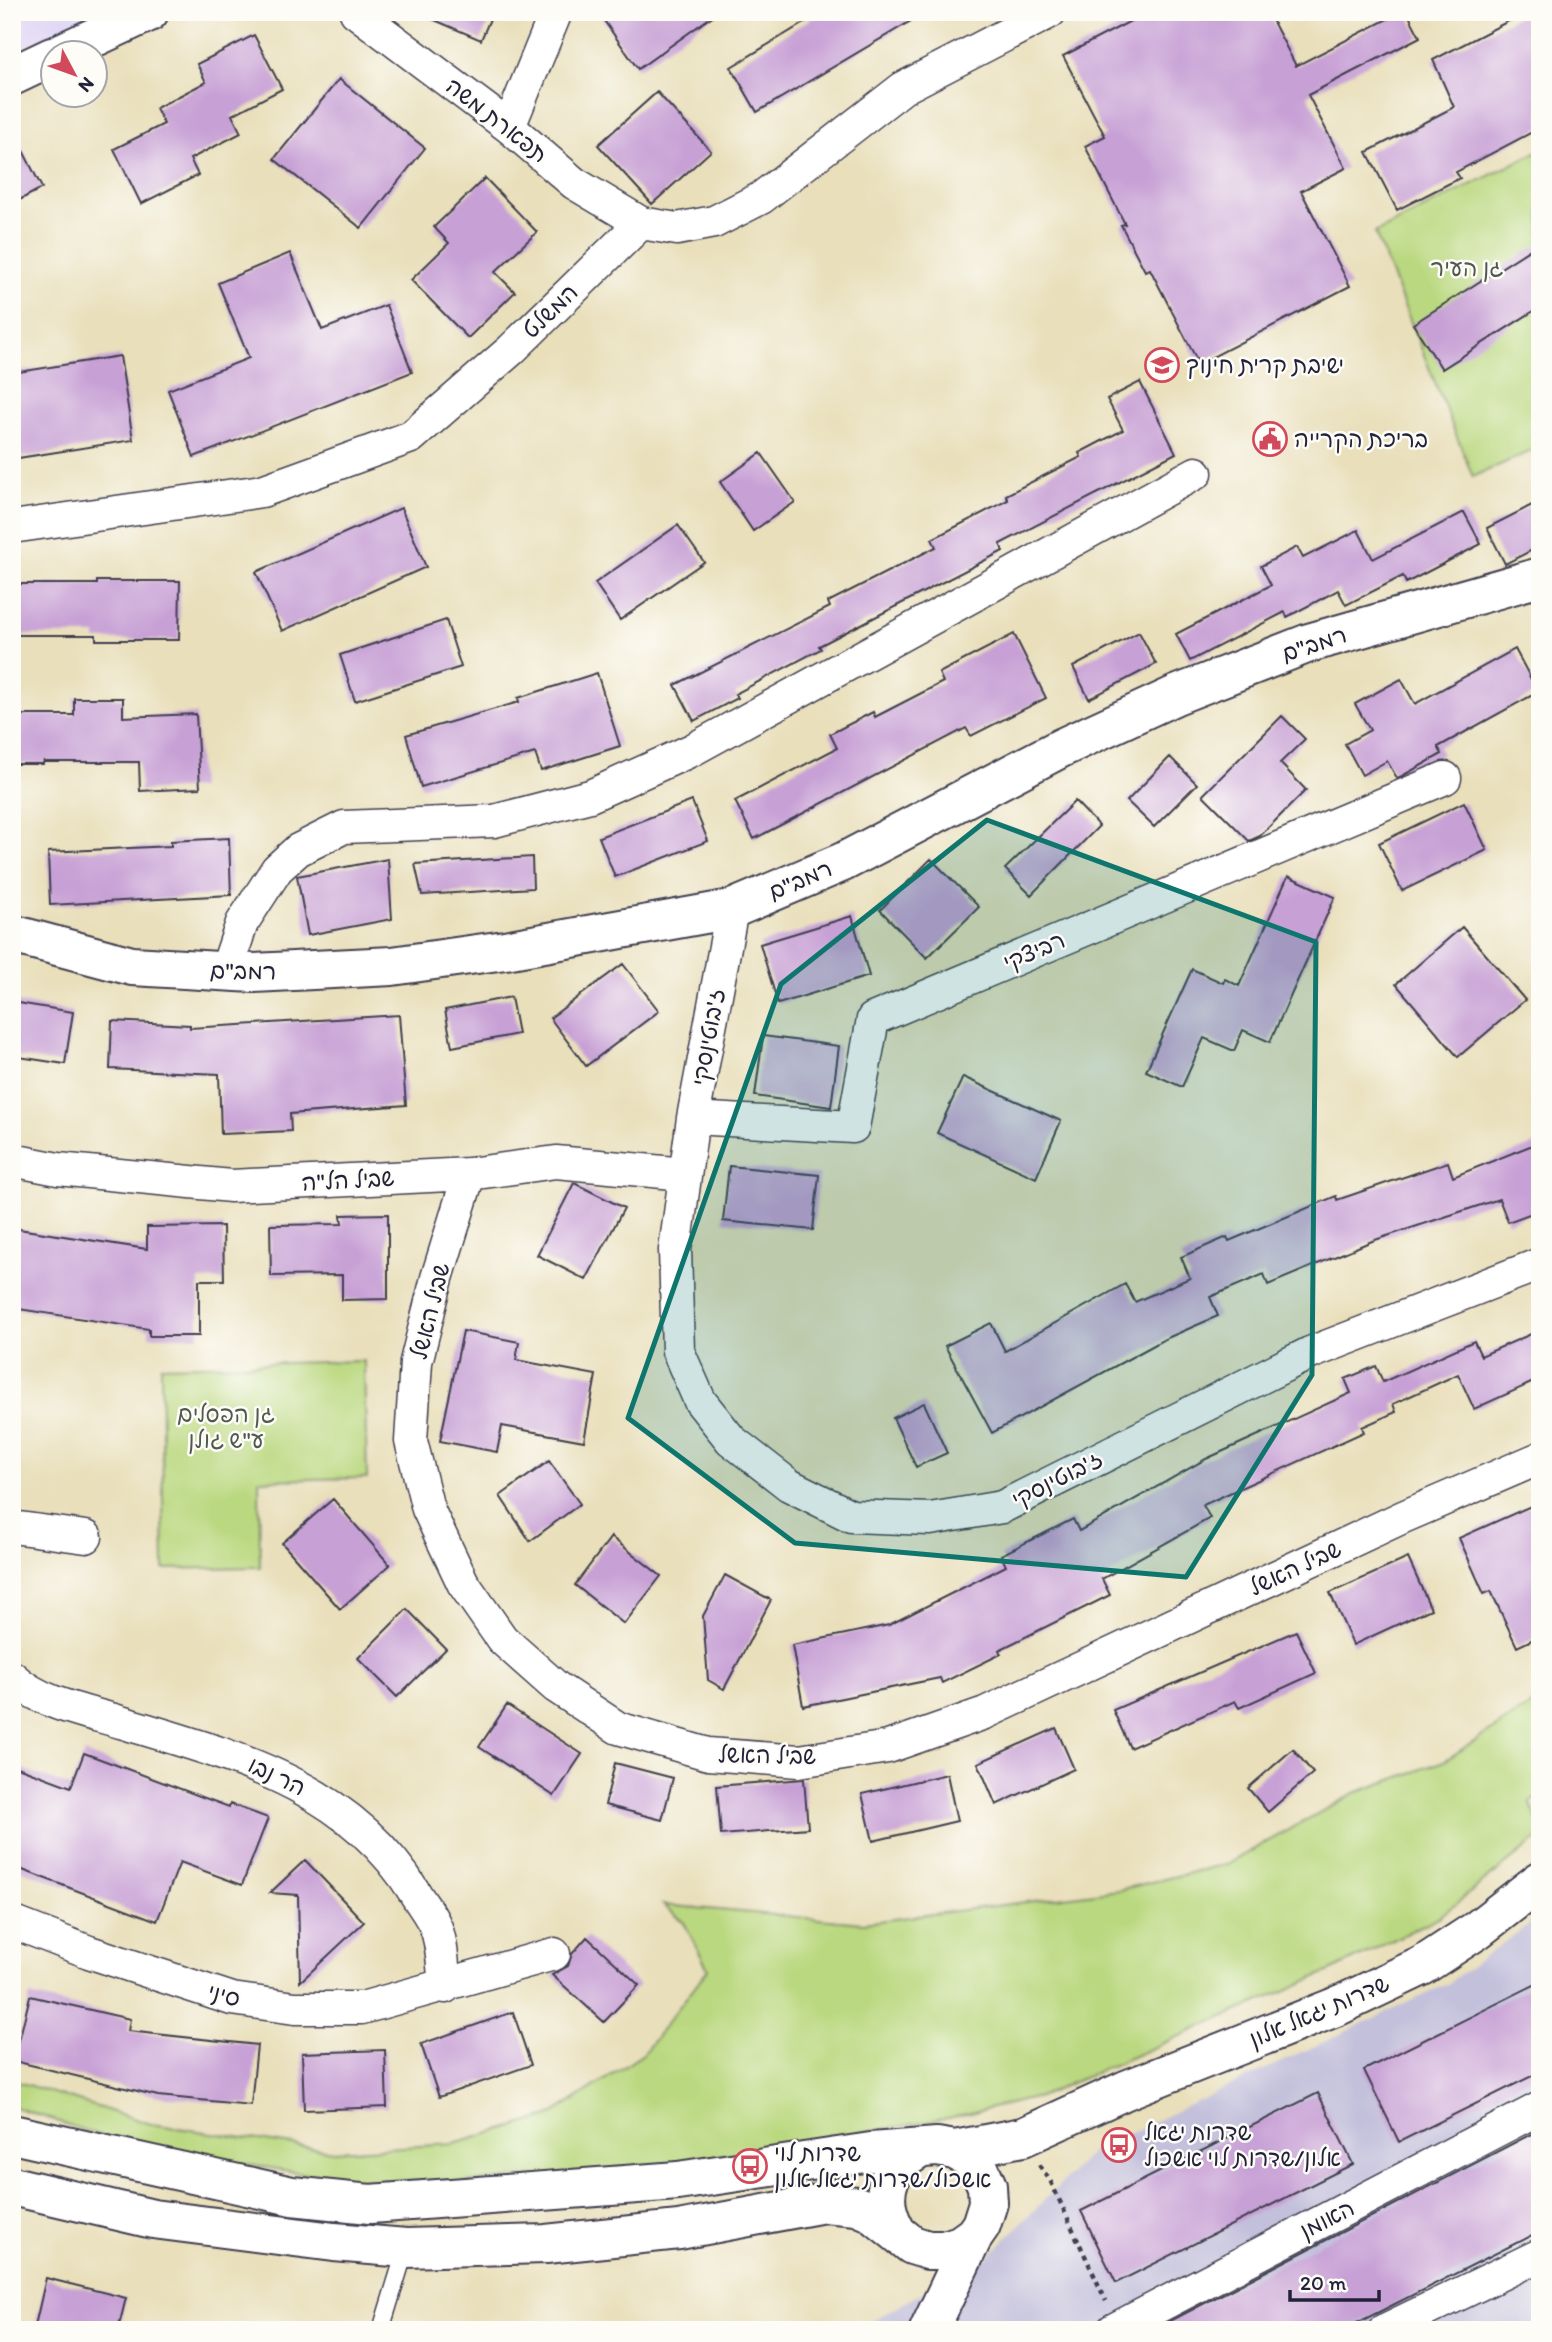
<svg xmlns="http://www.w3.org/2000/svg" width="1552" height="2342" font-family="Itim,'Playpen Sans Hebrew',sans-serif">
<rect width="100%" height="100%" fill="#fdfcf7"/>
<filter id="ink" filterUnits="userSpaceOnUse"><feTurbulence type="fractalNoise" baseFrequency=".0143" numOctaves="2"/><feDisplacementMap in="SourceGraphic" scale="14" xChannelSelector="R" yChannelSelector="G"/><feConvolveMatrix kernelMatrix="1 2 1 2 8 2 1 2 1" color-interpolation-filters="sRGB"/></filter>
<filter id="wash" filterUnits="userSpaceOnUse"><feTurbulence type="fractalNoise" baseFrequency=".00686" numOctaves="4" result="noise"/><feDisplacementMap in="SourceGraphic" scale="28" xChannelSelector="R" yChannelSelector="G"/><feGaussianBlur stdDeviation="1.57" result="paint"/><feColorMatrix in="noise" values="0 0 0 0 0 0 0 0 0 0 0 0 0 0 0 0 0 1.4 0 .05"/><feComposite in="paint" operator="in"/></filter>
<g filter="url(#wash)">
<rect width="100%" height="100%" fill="#e9dfbb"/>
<!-- built -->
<path fill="#dfd4f5" d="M12 12H94V14L12 52Z"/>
<!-- industrial -->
<path fill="#c3c0db" d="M1540 1916V2330H853L985 2260 1094 2150 1447 1984Z"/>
<!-- green -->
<path fill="#bad87f" stroke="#6e7d5d" stroke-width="2" d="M1540 150V447L1473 477 1375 233Z
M364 1361 367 1478 259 1480 260 1567 164 1569 161 1366Z
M1540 1699V1796L1530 1802 1540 1825V1837L1439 1917 1337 1968 1039 2097 944 2119 654 2166 462 2183 336 2179 122 2143 12 2106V2080L151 2124 333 2151 454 2144 550 2116 643 2054 708 1969 683 1921 663 1905 863 1923 1118 1890 1227 1864 1355 1793 1444 1761Z"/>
<g id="blocks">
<!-- building -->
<path fill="#c7a0d5" d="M416 12H493L481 40Z
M598 12H718L638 69Z
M822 12H926L757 112 731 67Z
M1148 12H1268L1296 66 1401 12H1407L1420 37 1308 95 1346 168 1301 191 1350 286 1199 364 1150 269 1145 271 1121 225 1125 224 1085 146 1105 136 1063 56Z
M1526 12H1540V128L1456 172 1460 178 1397 210 1367 152 1454 107 1433 60Z
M254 35 282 89 232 115 241 133 190 159 198 175 141 204 114 149 164 124 156 108 206 82 197 64Z
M339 79 425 148 361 228 274 159Z
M657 92 711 151 652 204 598 145Z
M12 129 42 188 12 204Z
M485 178 537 232 495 272 515 292 468 338 411 280 449 243 434 227Z
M1540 243V307L1442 369 1413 324Z
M290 253 322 330 386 305 412 372 194 457 168 390 249 358 218 283Z
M120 356 133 440 12 459V373Z
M1140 382 1176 453 1000 544 1003 551 819 646 821 649 735 694 738 698 694 721 675 685 830 607 828 602 936 547 932 539 1008 500 1006 495 1081 457 1079 453 1123 430 1107 399Z
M761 453 795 502 753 531 720 482Z
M1540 501V546L1505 564 1487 528Z
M401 508 426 567 282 631 256 572Z
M1464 512 1481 544 1406 583 1403 576 1346 605 1338 590 1287 617 1285 612 1190 661 1176 634 1271 585 1261 566 1297 547 1303 558 1358 530 1373 559Z
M678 525 704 562 620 620 595 583Z
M97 581H180L179 640H96V635H12V584H97Z
M446 620 461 667 355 701 340 655Z
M1139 632 1156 664 1089 699 1073 667Z
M1014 634 1046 698 971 736 966 728 754 839 735 801 837 748 830 734 873 712 875 717 943 682 939 673Z
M1515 649 1538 692 1438 747 1442 754 1402 776 1397 778 1387 761 1362 775 1345 744 1370 730 1355 704 1401 679 1415 704Z
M597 673 620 746 541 771 535 753 421 787 406 735 519 702 518 698Z
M74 698H123V717L196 714 200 788 140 791 139 762H44V760L43 764H12V715H74Z
M1282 716 1305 739 1280 763 1306 790 1260 836 1249 841 1203 795Z
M1170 757 1197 784 1154 827 1127 801Z
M692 801 708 841 615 877 599 837Z
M1075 801 1099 826 1031 895 1005 869Z
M1464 802 1487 850 1402 891 1379 843Z
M229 838 231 895 50 905 48 852 171 846V841Z
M532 857 533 888 422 895 415 864Z
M388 859 392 919 308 935 297 876Z
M931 859 979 907 927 958 880 910Z
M1288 876 1335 897 1270 1042 1243 1030 1234 1051 1204 1038 1182 1087 1146 1071 1192 969 1223 983 1225 979 1239 986Z
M852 916 869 976 778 1004 760 944Z
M1462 927 1525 1000 1458 1057 1396 984Z
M623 964 659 1011 586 1066 550 1018Z
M511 997 518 1034 452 1047 445 1010Z
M12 1002 73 1012 65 1064 12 1056Z
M399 1015 406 1105 290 1114 291 1131 221 1134 219 1074 110 1069 112 1021 190 1025V1028Z
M763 1036 839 1046 831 1107 755 1096Z
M963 1077 1061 1121 1036 1178 937 1133Z
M1540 1142V1210L1508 1222 1499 1199 1372 1241 1268 1285 1264 1274 1210 1297 1218 1316 1165 1339 992 1433 945 1346 991 1323 1005 1351 1125 1284 1135 1302 1190 1278 1181 1257 1227 1237 1229 1241 1336 1196 1337 1200 1448 1162 1453 1177Z
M729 1166 819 1175 813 1230 723 1221Z
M574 1183 624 1208 586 1280 537 1255Z
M388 1214V1299L342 1300V1275L271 1276 270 1225 342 1224 341 1215Z
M223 1226 224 1280H199V1336H149V1329L12 1308V1228L147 1249V1227Z
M1540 1330V1379L1474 1409 1458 1374 1393 1404 1396 1412 1362 1427 1364 1432 1203 1505 1210 1518 1102 1579 1110 1595 999 1650 1001 1654 942 1683 940 1678 803 1706 792 1645 889 1625 1006 1566 1001 1555 1073 1519 1079 1531 1206 1459 1351 1393 1345 1379 1376 1366 1383 1382 1474 1341 1481 1356Z
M463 1331 519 1342 516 1360 596 1375 584 1441 502 1426 497 1452 440 1441Z
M924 1403 947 1453 916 1467 893 1418Z
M549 1461 580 1504 530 1541 500 1496Z
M333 1499 390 1565 340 1609 282 1543Z
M1540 1502V1636L1517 1647 1491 1591 1484 1594 1459 1538Z
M611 1537 661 1576 624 1624 575 1585Z
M1408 1558 1431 1609 1353 1645 1330 1593Z
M725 1575 771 1600 724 1689 708 1680 703 1616Z
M407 1609 446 1649 397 1697 358 1658Z
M1296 1631 1316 1673 1239 1708 1235 1701 1130 1748 1113 1710Z
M507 1705 582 1754 554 1796 479 1747Z
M1056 1728 1074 1769 996 1805 978 1763Z
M1293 1749 1313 1773 1268 1812 1248 1788Z
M84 1753 229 1807 230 1804 268 1818 242 1885 180 1862 157 1921 12 1866V1765L71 1787Z
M615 1763 673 1778 662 1820 605 1805Z
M947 1774 957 1821 873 1841 862 1794Z
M804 1779 808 1828 721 1835 717 1786Z
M305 1860 364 1922 300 1982 298 1895 270 1893Z
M587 1937 639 1985 604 2022 552 1975 568 1966 572 1954Z
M1540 1982V2072L1399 2142 1364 2070Z
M30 1996 130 2019 128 2031 257 2045 251 2105 158 2096 14 2061Z
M513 2012 531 2065 439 2097 421 2044Z
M385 2050 387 2107 304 2110 302 2053Z
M1318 2093 1353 2164 1116 2283 1081 2211Z
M1533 2133 1540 2147V2231L1343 2330H1153Z
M46 2278 126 2298 118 2330H34Z"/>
</g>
</g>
<g filter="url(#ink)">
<use href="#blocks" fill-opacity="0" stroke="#403e4e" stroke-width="2"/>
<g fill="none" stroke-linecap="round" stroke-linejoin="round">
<!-- lane casing -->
<g stroke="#403e4e" stroke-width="19">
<path id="lane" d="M381 2330 406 2248"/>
</g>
<!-- street casing -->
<g stroke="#403e4e" stroke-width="35">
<path id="street" d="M356 12 509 127 574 183 641 223 677 229 714 222 761 198 903 88 1050 12
M509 127 556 12
M12 527 262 491 411 437 511 350 641 223
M732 909 693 1118 675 1250 678 1351 700 1401 731 1440 789 1485 851 1516 930 1519 1002 1507 1310 1353 1540 1264
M226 971 242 923 277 869 298 850 344 827 494 821 590 796 692 750 1196 473
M693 1118 853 1127 873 1019 1445 778
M12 1160 58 1169 231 1186 469 1174 556 1162 685 1174
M469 1174 437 1278 416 1362 411 1441 428 1509 463 1583 502 1639 556 1687 618 1728 708 1754 799 1761 888 1747 985 1713 1403 1517 1540 1458
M12 1527 86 1537
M12 1677C40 1704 88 1712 124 1723 236 1757 350 1786 415 1893 422 1905 435 1920 438 1934 443 1951 443 1970 445 1987
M12 1922 89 1952 232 1999 295 2008H362L554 1954
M1113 2330 1540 2108
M1385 2330 1540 2255"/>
</g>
<!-- secondary casing -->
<g stroke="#403e4e" stroke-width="42">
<path id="secondary" d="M63 52 149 12
M12 76 52 57
M12 934 132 966 254 973 392 966 505 950 732 909 843 862 1061 748 1176 695 1309 643 1540 577
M12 2134 292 2196 370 2204 678 2181 871 2152 937 2147 955 2150 969 2158 980 2170 987 2186 988 2203 981 2225 974 2235 960 2245 944 2250H928L912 2245 871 2212 857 2206 824 2203 679 2230 546 2244 406 2248 334 2242 153 2219 12 2186
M955 2150 1023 2137 1126 2090 1338 2006 1422 1966 1477 1930 1540 1881
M895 2229C877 2196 887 2166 920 2149
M929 2330 974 2235"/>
</g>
<!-- path -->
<path stroke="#403e4e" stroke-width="4.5" stroke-dasharray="5 5" stroke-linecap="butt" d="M1039 2165 1050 2180 1106 2301"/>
<!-- lane -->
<use href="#lane" stroke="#fff" stroke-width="16"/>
<!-- street -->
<use href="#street" stroke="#fff" stroke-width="32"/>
<!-- secondary -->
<use href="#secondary" stroke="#fff" stroke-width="38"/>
</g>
</g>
<!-- marked area -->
<path fill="#0f766e" fill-opacity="0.2" stroke="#0f766e" stroke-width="5" stroke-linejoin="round" d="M987 820 1316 942 1312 1375 1186 1577 795 1543 628 1418 781 984Z"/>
<!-- icons -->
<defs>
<g id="school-ring" transform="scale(1.75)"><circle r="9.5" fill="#fdfcf7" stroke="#d1495b" stroke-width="1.5"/><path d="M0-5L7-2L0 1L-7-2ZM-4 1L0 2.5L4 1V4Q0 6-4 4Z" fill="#d1495b"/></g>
<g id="civic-ring" transform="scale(1.75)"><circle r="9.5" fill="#fdfcf7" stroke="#d1495b" stroke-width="1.5"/><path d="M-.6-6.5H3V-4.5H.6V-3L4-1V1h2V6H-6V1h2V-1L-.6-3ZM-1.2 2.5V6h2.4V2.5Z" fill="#d1495b"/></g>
<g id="bus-ring" transform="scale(1.75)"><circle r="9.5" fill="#fdfcf7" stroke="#d1495b" stroke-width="1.5"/><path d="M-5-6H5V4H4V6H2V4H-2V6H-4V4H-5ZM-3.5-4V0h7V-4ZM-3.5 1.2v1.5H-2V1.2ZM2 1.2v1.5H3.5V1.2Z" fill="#d1495b"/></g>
</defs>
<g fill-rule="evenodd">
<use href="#school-ring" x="1162" y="365"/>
<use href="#civic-ring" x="1270" y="439"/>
<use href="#bus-ring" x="1119" y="2145"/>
<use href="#bus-ring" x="750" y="2166"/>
</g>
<g text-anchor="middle" stroke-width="5" stroke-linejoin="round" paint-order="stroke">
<!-- street labels -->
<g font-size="23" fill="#22223b" stroke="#fdfcf7">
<text transform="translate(497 120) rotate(38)" y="8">תפארת משה</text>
<text transform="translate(550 311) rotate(-44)" y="8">המשלט</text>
<text transform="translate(1314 644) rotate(-18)" y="8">רמב"ם</text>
<text transform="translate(800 880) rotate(-23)" y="8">רמב"ם</text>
<text transform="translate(1034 951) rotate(-23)" y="8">רביצקי</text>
<text transform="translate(243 971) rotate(1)" y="8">רמב"ם</text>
<text transform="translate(708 1037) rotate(-80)" y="8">ז'בוטינסקי</text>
<text transform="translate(348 1180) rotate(-3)" y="8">שביל הל"ה</text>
<text transform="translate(430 1311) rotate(-76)" y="8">שביל האשל</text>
<text transform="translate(1057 1479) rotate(-27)" y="8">ז'בוטינסקי</text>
<text transform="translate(1295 1568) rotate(-25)" y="8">שביל האשל</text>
<text transform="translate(767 1755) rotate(1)" y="8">שביל האשל</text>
<text transform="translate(277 1776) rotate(26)" y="8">הר נבו</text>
<text transform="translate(224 1995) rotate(15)" y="8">סיני</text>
<text transform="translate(1319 2011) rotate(-23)" y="8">שדרות יגאל אלון</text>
<text transform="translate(1327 2219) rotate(-27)" y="8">האומן</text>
</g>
<!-- park labels -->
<g font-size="23" fill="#50594f" stroke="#fdfcf7">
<text x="1467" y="276">גן העיר</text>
<text x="226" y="1422">גן הפסלים<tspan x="226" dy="26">ע"ש גולן</tspan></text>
</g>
<!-- poi labels -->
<g font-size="23" fill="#22223b" stroke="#fdfcf7" text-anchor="start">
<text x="1186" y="373">ישיבת קרית חינוך</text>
<text x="1294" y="447">בריכת הקרייה</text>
<text x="1144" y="2140">שדרות יגאל<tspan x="1144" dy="26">אלון/שדרות לוי אשכול</tspan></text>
<text x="774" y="2161">שדרות לוי<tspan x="774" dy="26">אשכול/שדרות יגאל אלון</tspan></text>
</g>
</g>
<!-- margin -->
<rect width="1552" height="2342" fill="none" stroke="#fdfcf7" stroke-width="42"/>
<!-- north arrow -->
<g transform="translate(74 74) rotate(131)"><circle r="33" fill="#fdfcf7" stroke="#a5a5ac" stroke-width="2"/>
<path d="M0-5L12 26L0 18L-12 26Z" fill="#d1495b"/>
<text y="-10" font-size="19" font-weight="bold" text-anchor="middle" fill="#22223b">N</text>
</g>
<!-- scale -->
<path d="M1290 2290v10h89v-10" fill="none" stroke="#22223b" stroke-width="3.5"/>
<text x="1300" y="2290" font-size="21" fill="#22223b" stroke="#fdfcf7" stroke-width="5" paint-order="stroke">20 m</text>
</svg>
